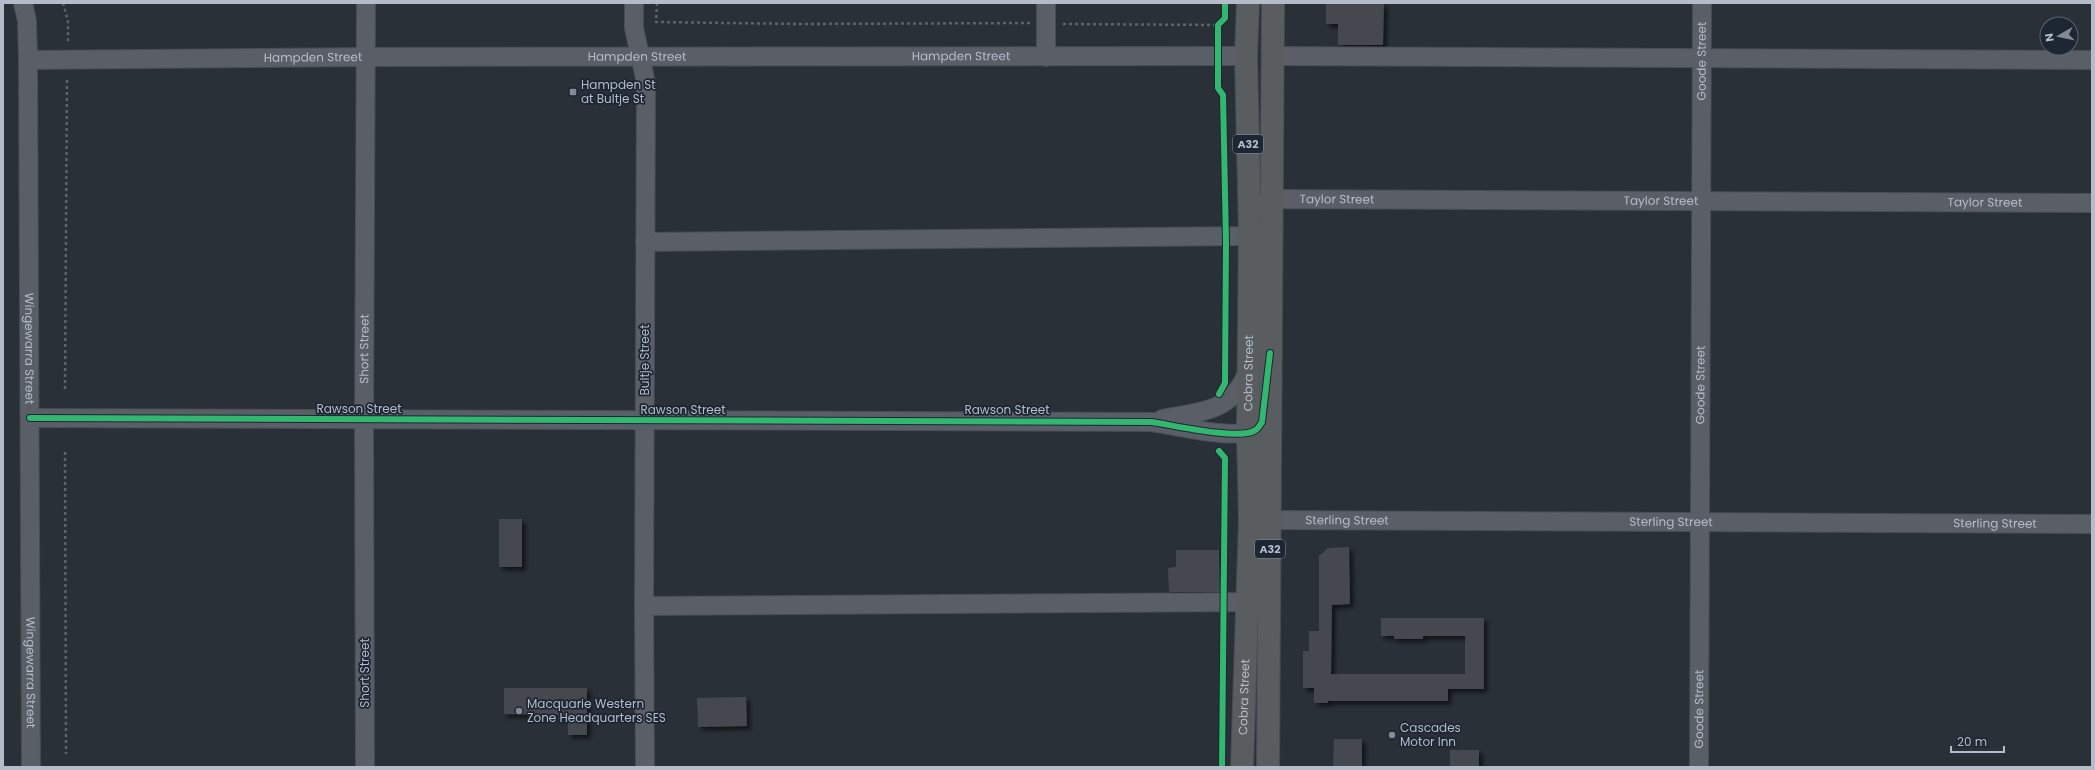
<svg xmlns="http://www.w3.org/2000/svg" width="2095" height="770" font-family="Poppins,sans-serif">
<defs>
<filter id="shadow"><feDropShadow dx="3.5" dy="3.5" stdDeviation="2" flood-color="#0009"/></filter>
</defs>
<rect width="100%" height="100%" fill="#2a3038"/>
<!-- building -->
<path fill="#444950" filter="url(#shadow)" d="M1326 3H1384L1383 45H1338V24H1326Z
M499 519H522V567H499Z
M1349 547 1350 604 1332 605 1331 674H1465V636H1423V639H1394V636H1381V618H1484V689H1448V701H1328V703H1314V688H1303V651H1309V631H1319V556L1328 548Z
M1176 550H1219L1220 592H1169L1168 568 1176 567Z
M504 688H587V735H568V719H558V715L504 714Z
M746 697 747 726 698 727 697 698Z
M1334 739H1362V767H1333Z
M1450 750H1479V767H1450Z"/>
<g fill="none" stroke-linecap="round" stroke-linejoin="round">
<!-- minor casing -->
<g stroke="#484c53" stroke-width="20">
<g id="minor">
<path id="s1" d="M23 3 27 21 28 60 31 767"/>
<path d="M634 3V28L646 83 644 606 645 767"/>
<path d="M1272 56 2092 60"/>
<path d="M1046 57V3"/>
<path id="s2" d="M28 60 365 57 1246 56"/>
<path id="s3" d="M1261 206 1272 199 2092 203"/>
<path d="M645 242 1250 236"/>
<path d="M30 418 1152 422C1173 425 1246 444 1259 426"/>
<path d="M1162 419C1201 411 1233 413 1248 370"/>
<path id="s4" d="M1257 520 2092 524"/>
<path d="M644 606 1249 602"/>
<path id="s5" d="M365 767 364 420 366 3"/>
<path id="s6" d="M1699 767 1702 3"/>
</g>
</g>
<!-- highway casing -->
<g stroke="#474c53" stroke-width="24">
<g id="highway">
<path id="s7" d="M1242 767 1250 520 1248 433 1250 232 1246 56 1248 3"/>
<path d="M1268 767 1273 3"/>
</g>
</g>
<!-- path -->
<path stroke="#5d636a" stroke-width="2.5" stroke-dasharray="3 3" stroke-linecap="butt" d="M63 3 68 21V42
M657 3 656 22 800 24 1030 23
M1063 24 1218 25
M65 389 67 77
M65 452 66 754"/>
<!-- minor -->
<use href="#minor" stroke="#5a5e66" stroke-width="18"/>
<!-- highway -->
<use href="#highway" stroke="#5a5d60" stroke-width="22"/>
<!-- cycleway casing -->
<g stroke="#1d2633" stroke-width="8">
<path id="cycleway" d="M1219 394 1225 383 1226 242 1223 95 1218 88V25L1225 18V3
M30 418 1152 422C1172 425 1237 440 1254 431 1258 429 1260 425 1262 422L1270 353
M1219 451 1225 458 1222 767"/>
</g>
<!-- cycleway -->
<use href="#cycleway" stroke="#33b770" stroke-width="6"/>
</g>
<!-- markers -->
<g fill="#848b96" stroke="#1d2633" stroke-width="1.5">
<rect x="569" y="88" width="8" height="8" rx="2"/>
<circle cx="519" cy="711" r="4"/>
<circle cx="1392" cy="735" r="4"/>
</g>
<g text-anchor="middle" stroke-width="3.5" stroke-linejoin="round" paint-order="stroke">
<!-- shield labels -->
<g fill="#1d2633" stroke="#878f9c" stroke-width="1">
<rect x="1233" y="135" width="30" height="18" rx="3"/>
<rect x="1255" y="540" width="30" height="18" rx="3"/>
</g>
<g font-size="11" font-weight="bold" fill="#b4bcc9">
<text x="1248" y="148">A32</text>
<text x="1270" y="553">A32</text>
</g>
<!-- street labels -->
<g font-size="12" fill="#b4bcc9" stroke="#1d2633">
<text dy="4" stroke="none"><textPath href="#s2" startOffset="285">Hampden Street</textPath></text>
<text dy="4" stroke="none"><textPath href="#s2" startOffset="609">Hampden Street</textPath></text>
<text dy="4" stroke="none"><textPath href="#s2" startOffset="933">Hampden Street</textPath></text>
<text dy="4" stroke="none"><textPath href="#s6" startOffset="706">Goode Street</textPath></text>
<text dy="4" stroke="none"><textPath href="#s3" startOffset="78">Taylor Street</textPath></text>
<text dy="4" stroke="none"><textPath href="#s3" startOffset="402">Taylor Street</textPath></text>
<text dy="4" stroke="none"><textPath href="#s3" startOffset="726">Taylor Street</textPath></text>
<text dy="4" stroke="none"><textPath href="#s1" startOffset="346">Wingewarra Street</textPath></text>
<text dy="4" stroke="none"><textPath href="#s5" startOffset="418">Short Street</textPath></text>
<text transform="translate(645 360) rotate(-90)" y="4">Bultje Street</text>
<text dy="4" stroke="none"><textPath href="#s7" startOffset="394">Cobra Street</textPath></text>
<text dy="4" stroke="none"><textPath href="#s6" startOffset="382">Goode Street</textPath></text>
<text x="359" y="413">Rawson Street</text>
<text x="683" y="414">Rawson Street</text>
<text x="1007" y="414">Rawson Street</text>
<text dy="4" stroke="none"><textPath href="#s4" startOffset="90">Sterling Street</textPath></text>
<text dy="4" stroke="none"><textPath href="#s4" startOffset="414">Sterling Street</textPath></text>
<text dy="4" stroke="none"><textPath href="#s4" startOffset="738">Sterling Street</textPath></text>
<text dy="4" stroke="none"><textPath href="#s1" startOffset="670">Wingewarra Street</textPath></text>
<text transform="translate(365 673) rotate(-90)" y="4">Short Street</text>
<text dy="4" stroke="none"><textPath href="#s7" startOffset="70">Cobra Street</textPath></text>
<text dy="4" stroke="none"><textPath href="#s6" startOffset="58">Goode Street</textPath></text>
</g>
<!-- poi labels -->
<g font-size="12" fill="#b4bcc9" stroke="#1d2633" text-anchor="start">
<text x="581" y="89">Hampden St<tspan x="581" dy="14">at Bultje St</tspan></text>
<text x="527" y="708">Macquarie Western<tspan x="527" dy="14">Zone Headquarters SES</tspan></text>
<text x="1400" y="732">Cascades<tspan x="1400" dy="14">Motor Inn</tspan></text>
</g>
</g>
<!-- border -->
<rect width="2095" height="770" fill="none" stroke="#b4bcc9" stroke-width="8"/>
<!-- north arrow -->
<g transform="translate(2059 36) rotate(261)"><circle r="19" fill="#1d2633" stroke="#59626f"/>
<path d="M0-3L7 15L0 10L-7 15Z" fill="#848b96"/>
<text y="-6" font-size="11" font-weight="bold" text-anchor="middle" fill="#b4bcc9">N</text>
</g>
<!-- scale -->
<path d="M1951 746v6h53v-6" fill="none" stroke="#b4bcc9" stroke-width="2"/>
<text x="1957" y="746" font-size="12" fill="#b4bcc9" stroke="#1d2633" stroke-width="3" paint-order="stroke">20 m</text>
</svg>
